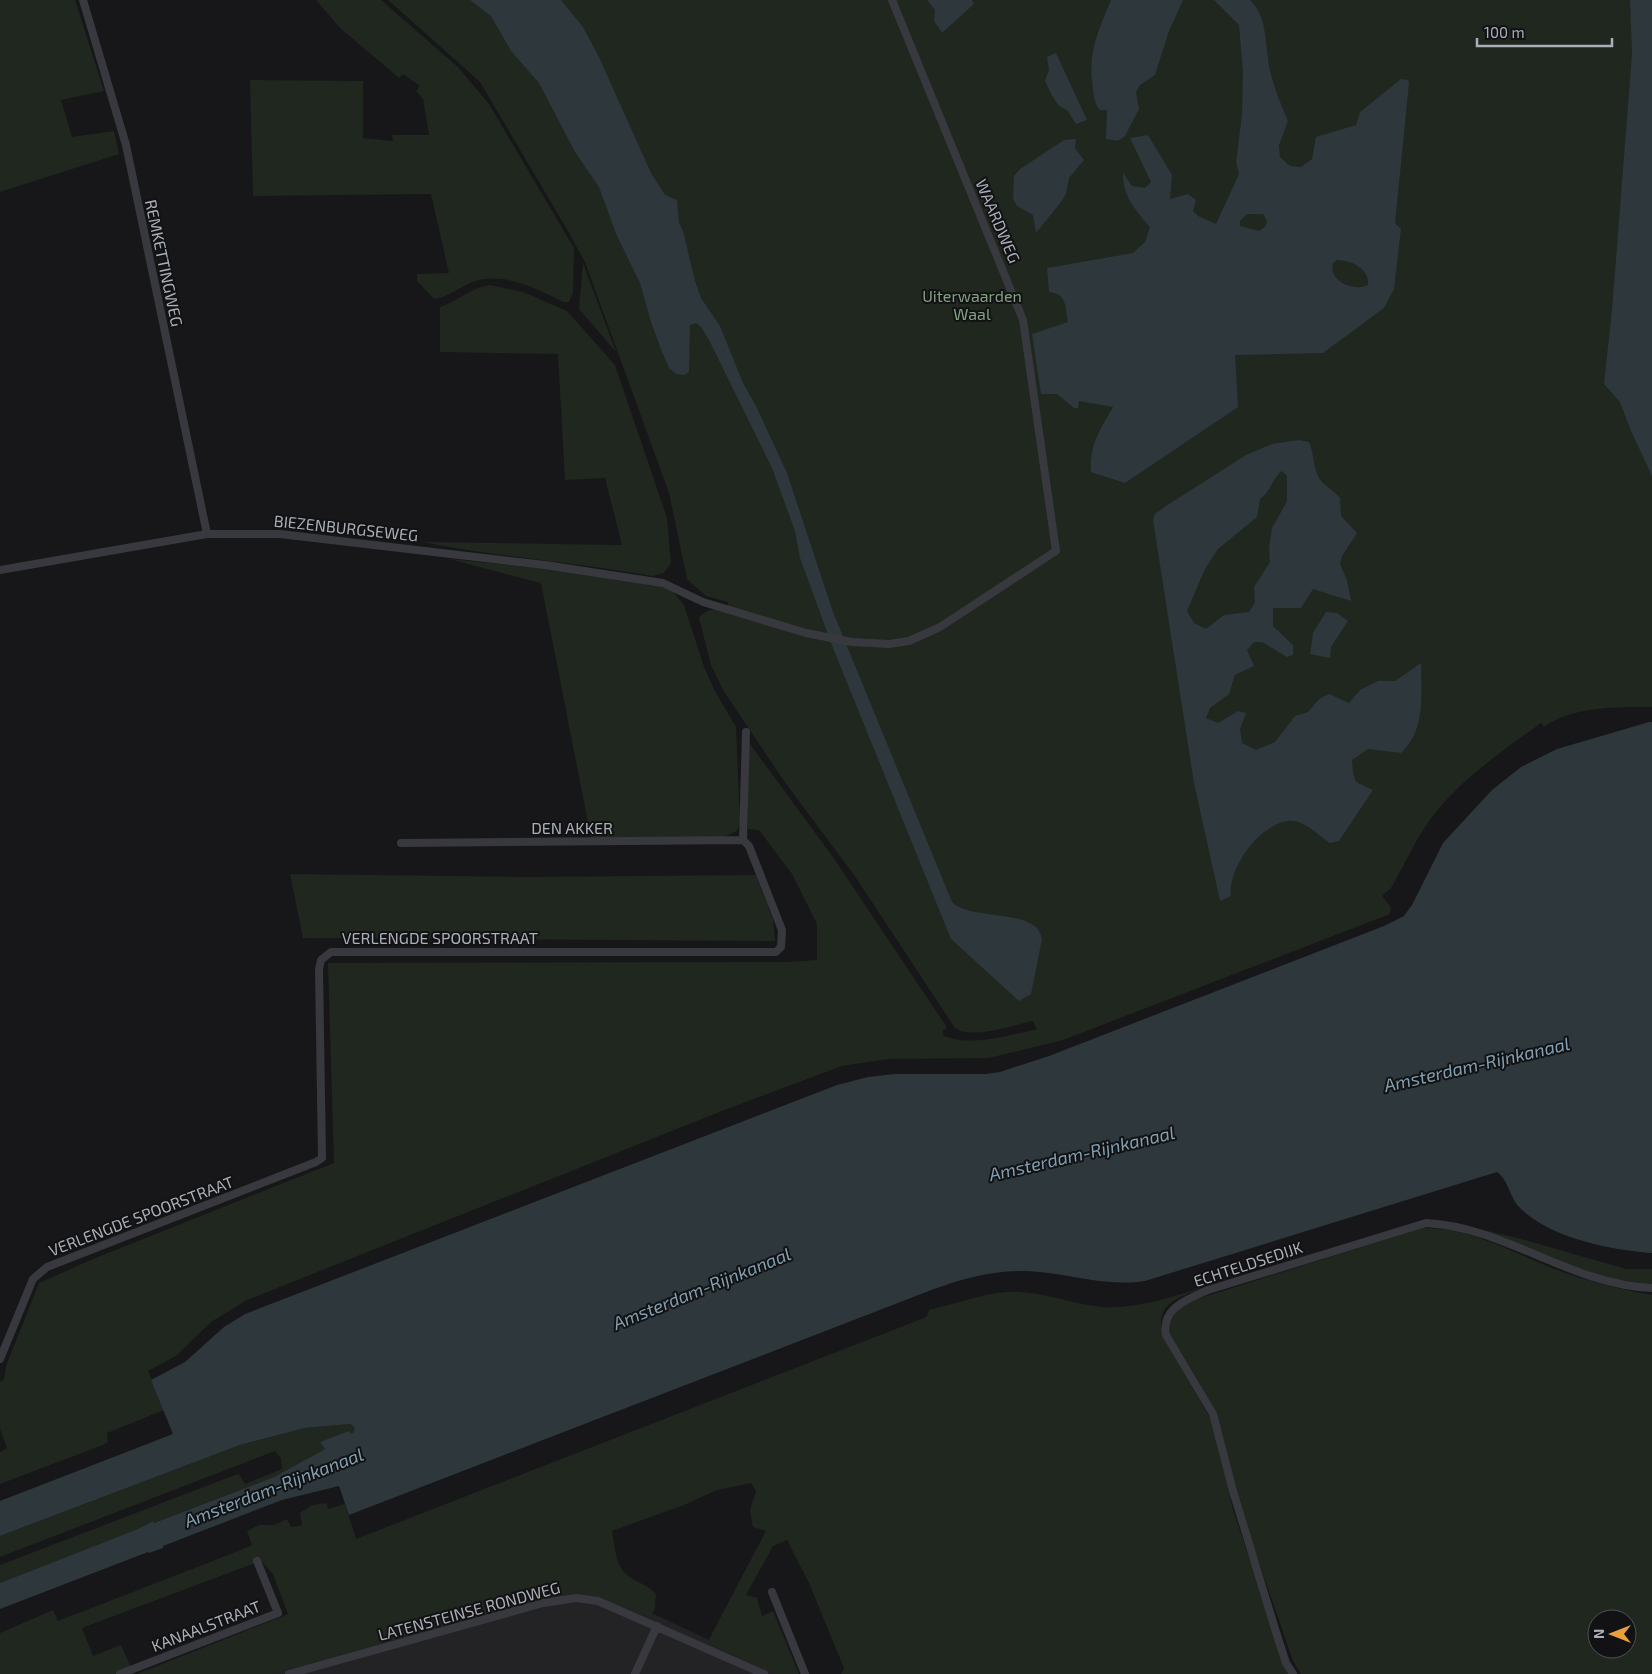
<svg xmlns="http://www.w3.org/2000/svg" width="1652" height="1674" font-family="'Exo 2',sans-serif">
<rect width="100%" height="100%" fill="#171719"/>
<!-- built -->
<path fill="#232326" d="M569 1586 619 1598 783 1674H254Z"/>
<!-- green -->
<path fill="#1f271f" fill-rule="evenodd" d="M0 0H75L104 91 61 100 72 137 114 131 119 154 0 192Z
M316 0H381L458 67 489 104 574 248 573 293 569 302H563C537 289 503 271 473 282 459 287 449 297 434 299L417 281V274L449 273 431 194 253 196 250 80 363 81V138L393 141 392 135H429L423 99 416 91 420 86 403 74 399 78 339 27Z
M388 0H1631L1652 226V707C1618 707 1573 706 1544 727L1541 723C1504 750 1465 776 1436 812 1417 835 1406 863 1391 888L1382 896 1391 907 1390 914 1063 1040 989 1058 888 1059 842 1066 727 1109 247 1300 211 1322 176 1356 148 1371 164 1410 107 1433 108 1442 103 1445 0 1484V1452L7 1448 0 1429V1382L4 1380 6 1366 39 1283 93 1259 334 1163 328 963 785 962 817 960V924L792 874 759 830 748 829 747 740 833 857 946 1026V1029L943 1030V1035C968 1048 1011 1035 1037 1029L1033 1021C1013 1025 972 1040 955 1028L854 875 784 781 723 690 711 665 699 618C706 608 717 608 728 611V602L706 596 687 579 669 493 585 262 565 226 480 82Z
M583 263 616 352 579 309Z
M490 285 523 292 567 311 615 365 667 518 671 563 664 573 652 576C576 562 498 557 422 542L622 545 605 478 565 480 558 354 440 352V307C458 301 470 288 490 285Z
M449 559 571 571 651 584 671 589 684 605 704 667 715 691 736 727 740 823 737 831 724 837 591 838 541 583Z
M290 874 528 877 756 875 773 920 775 941 303 938Z
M1422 1228C1469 1227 1510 1251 1552 1268 1585 1281 1618 1289 1652 1295V1674H1301L1293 1661 1243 1516 1218 1421 1199 1382 1169 1333 1170 1321 1177 1310 1188 1302ZM1597 1619H1627V1649H1597Z
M1476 1228 1521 1239 1626 1269H1652V1285L1596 1276Z
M1210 1285C1183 1297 1153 1300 1163 1336L1210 1418 1219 1443 1233 1510 1288 1674H841L844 1668 809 1583 787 1540 773 1546 746 1595 757 1598 762 1616 773 1611 799 1674H775L707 1643 766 1531 753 1527 750 1510 756 1491 751 1483 717 1490 684 1505 612 1531C616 1549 614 1569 633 1579 641 1584 649 1586 656 1594L655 1608 651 1617C623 1605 599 1595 568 1593L271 1674H137L288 1614 273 1574 261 1561 82 1628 93 1656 121 1645 131 1667 115 1674H0V1633L53 1610 58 1621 236 1552 252 1545 247 1531 259 1525H274L287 1519 291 1527 302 1525 300 1513 312 1505 327 1503 328 1509 345 1504 356 1539 924 1318 927 1316 929 1310C955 1304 981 1294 1007 1292 1039 1290 1070 1304 1102 1307 1138 1309 1176 1296 1210 1285Z
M350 1424 355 1428 353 1434 351 1435 349 1431 324 1446 325 1449 274 1477 154 1523 152 1521 139 1529 0 1583V1565L235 1475 239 1474 245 1484 282 1469 281 1459 275 1451 0 1557V1536L240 1445 305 1428Z"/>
<!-- water -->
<path fill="#2d373c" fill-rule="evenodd" d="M470 0H561L583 27 599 57 651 173 665 195 677 200 679 223 683 231 695 281 701 298 720 326 743 383 756 406 787 473 833 612 952 902C972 922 1037 907 1042 939L1031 994 1019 1001 951 939 833 648 800 558 795 531 772 468 709 340 701 327 696 323 690 325 689 372 684 375 676 374 669 368 662 352 651 322 640 283 617 236 599 187 575 152 539 83 511 51 491 16Z
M927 0H972L974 4 942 33 934 21 935 10Z
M1111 0H1183L1169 31 1155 75 1140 85 1136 92 1139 109 1125 136 1118 141 1106 139 1107 110H1100C1094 103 1094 97 1093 88 1087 53 1098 32 1111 0Z
M1214 0H1250C1268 16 1265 47 1270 70 1274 88 1281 104 1288 121L1279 145 1280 157 1290 166 1301 167 1312 159 1316 137 1356 125 1360 112 1401 79 1408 80 1409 83 1395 223 1401 229 1394 289 1384 308 1323 353 1235 355 1238 407 1125 483 1091 472C1089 445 1100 430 1113 407L1079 401 1078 408H1074L1057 394H1041L1032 334 1068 322C1065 306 1067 294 1049 292L1047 268 1133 253 1145 242 1150 227C1136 211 1122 195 1123 173L1132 186 1145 188 1151 182 1130 138 1148 135 1172 175 1170 199 1188 194 1196 200 1193 211 1198 216 1216 224 1239 174 1236 162 1242 115 1243 71 1239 25ZM1247 214H1263L1267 221 1265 227 1259 231 1240 226V221ZM1337 260C1351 260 1370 269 1368 285 1354 292 1328 281 1333 263Z
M1630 0H1652V476L1631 431 1620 402 1604 384 1612 310 1632 54Z
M1056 53 1087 120 1076 124 1067 110C1055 106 1050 91 1045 81L1049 70 1047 57Z
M1076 139 1075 148 1084 160 1069 178 1066 194 1061 202 1036 233 1033 215 1017 206 1013 199 1014 176 1020 169 1064 140Z
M1299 440 1309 442C1314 453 1313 467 1319 478 1324 486 1334 490 1340 498L1341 516 1357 533 1342 556 1340 564 1347 580 1351 601 1313 589 1301 608H1273V626L1293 645V655L1287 657 1262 642H1254L1247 650 1254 666 1235 675 1229 694 1210 708 1206 718 1218 723 1238 711 1246 713 1240 729 1242 743 1256 750 1275 742 1295 716 1308 712 1319 699 1329 694 1349 703 1360 690 1378 681H1395L1421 663C1421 695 1426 730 1401 753L1368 749 1352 760 1353 773 1356 782 1373 790 1339 841 1330 843C1318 835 1303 818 1287 821 1258 826 1228 868 1231 896L1220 901 1194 783 1153 520 1155 514 1166 506 1246 455 1272 444ZM1282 471 1287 476V501L1272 528 1269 547 1270 562 1254 587 1255 602 1249 612 1224 615 1206 629 1194 623 1187 611 1205 569 1218 549 1257 517 1260 499C1271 492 1272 478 1282 471Z
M1326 612 1337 613 1348 621 1331 647 1330 658 1310 654 1313 633Z
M1649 722H1652V1253C1611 1250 1549 1238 1519 1207 1510 1198 1508 1179 1497 1172L1145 1281C1102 1287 1069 1273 1027 1271 994 1270 965 1278 934 1289L349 1515 339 1486 282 1500 163 1546V1548L149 1553 148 1552 0 1609V1583L138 1529 153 1521 154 1523 274 1477 325 1449 320 1442 349 1431 351 1434 353 1433 355 1428 350 1424 305 1428 240 1445 0 1536V1501L173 1434 151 1380 185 1362 224 1327 245 1314 837 1085 868 1077 895 1074H986L1000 1072 1049 1056 1384 926 1404 916 1412 905 1443 843 1492 790 1521 767 1557 749Z"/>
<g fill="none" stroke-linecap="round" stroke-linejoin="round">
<!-- street -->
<path stroke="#38393e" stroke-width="8" d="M83 0 126 145 207 534
M0 570 207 534H280L545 565 663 583 703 602 806 633 852 642 889 644 909 641 940 627 1056 551 1023 320 892 0
M401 843 743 840
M0 1359 33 1279 47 1267 316 1162 322 1158 319 969 321 960 331 952H776L781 947 782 930 749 846 743 840 746 732
M772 1592 805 1674
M120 1674 278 1613 257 1561
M289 1674 543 1603 576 1598 598 1601 764 1674
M635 1674 657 1626
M1293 1674 1286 1663 1275 1629 1233 1491 1213 1414 1166 1335C1161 1308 1188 1299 1208 1290L1426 1223C1506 1227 1571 1285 1652 1288"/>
</g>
<g text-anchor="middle" stroke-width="4" stroke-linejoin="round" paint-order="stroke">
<!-- street labels -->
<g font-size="16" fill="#aaafb8" stroke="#121214">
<text transform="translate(998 221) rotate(67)" y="6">WAARDWEG</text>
<text transform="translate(164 263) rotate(78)" y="6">REMKETTINGWEG</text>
<text transform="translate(346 528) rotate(6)" y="6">BIEZENBURGSEWEG</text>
<text x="572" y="834">DEN AKKER</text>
<text x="440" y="944">VERLENGDE SPOORSTRAAT</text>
<text transform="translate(141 1216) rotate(-21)" y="6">VERLENGDE SPOORSTRAAT</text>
<text transform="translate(1248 1264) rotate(-18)" y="6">ECHTELDSEDIJK</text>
<text transform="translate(469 1611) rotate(-15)" y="6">LATENSTEINSE RONDWEG</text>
<text transform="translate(206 1626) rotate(-21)" y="6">KANAALSTRAAT</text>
</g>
<!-- park labels -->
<g font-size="16" fill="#83a281" stroke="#121214">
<text x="972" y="302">Uiterwaarden<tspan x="972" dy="18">Waal</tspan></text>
</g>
<!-- water labels -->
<g font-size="18" font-style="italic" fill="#82a0b1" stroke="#121214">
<text transform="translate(1477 1065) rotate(-13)" y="6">Amsterdam-Rijnkanaal</text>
<text transform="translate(1082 1154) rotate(-13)" y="6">Amsterdam-Rijnkanaal</text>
<text transform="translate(702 1289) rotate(-22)" y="6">Amsterdam-Rijnkanaal</text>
<text transform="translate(274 1488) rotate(-21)" y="6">Amsterdam-Rijnkanaal</text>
</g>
</g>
<!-- north arrow -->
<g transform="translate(1612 1634) rotate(270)"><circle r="24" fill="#121214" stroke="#4f5156"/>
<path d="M0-4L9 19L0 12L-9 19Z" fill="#ea9f3e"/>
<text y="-8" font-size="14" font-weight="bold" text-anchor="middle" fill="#aaafb8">N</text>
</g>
<!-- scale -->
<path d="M1477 38v8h135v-8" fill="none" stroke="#aaafb8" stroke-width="2.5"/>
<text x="1484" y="38" font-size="15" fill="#aaafb8" stroke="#121214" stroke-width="4" paint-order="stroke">100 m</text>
</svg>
